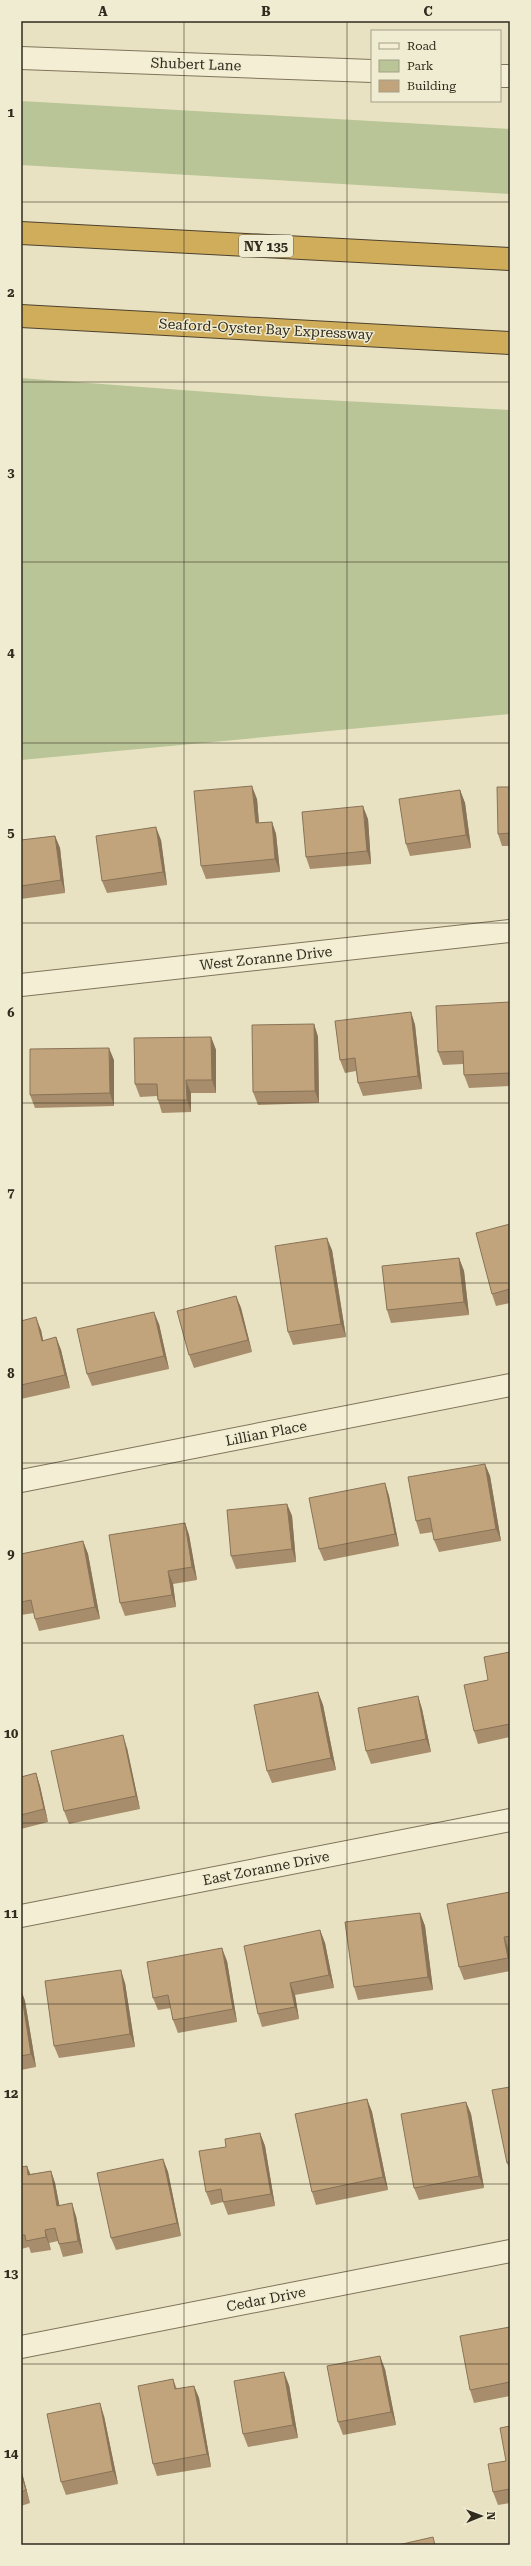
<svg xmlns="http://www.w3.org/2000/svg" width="531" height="2566" font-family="'Roboto Serif',serif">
<rect width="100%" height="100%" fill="#e8e2c2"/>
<!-- green -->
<path fill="#b9c597" d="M21 101 510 129V194L21 165Z
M21 378 289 398 510 410V714L21 760Z"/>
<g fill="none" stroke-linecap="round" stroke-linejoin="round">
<!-- street casing -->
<g stroke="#80745b" stroke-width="24">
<path id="street" d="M21 58 372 71
M500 76H510
M21 985 510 931
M21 1481 510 1385
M21 1916 510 1820
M21 2347 510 2251"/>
</g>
<!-- highway casing -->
<g stroke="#4e422f" stroke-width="24">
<path id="highway" d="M21 233 510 259
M21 316 510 343"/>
</g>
<!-- street -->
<use href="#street" stroke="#f4efd4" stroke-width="22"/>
<!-- highway -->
<use href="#highway" stroke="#cfad5b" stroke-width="22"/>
</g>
<!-- wall -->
<path fill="#a78d6b" d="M510 787V846H502L498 834Z
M460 790 465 803 471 848 410 856 406 844Z
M257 799 259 823 272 822 276 834 280 872 206 879 201 866Z
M368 819 371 864 310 869 306 857Z
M55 836 60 848 65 893 21 899V840Z
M161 840 167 885 107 893 102 881Z
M510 1002V1086L469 1088 464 1075 463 1064 443 1065 438 1052Z
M411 1012 415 1025 422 1089 363 1096 358 1083 356 1071 345 1073 340 1060Z
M314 1024 318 1037 319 1103 258 1105 253 1092Z
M211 1037 216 1050V1093H191V1112L162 1113 158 1100 157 1096 140 1097 135 1084Z
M114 1060V1106L35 1108 30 1095Z
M510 1224V1303L496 1306 492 1294Z
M332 1250 346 1337 293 1345 288 1332Z
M459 1258 464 1271 469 1315 391 1323 387 1310Z
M236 1296 241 1308 252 1352 194 1368 189 1355Z
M21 1321 41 1330 43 1341 56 1337 61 1350 70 1388 21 1399Z
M159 1324 169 1369 92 1386 87 1374Z
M485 1464 490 1476 501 1541 439 1552 434 1540 433 1532 420 1534 416 1521Z
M385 1483 389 1496 399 1546 324 1561 319 1549Z
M287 1504 292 1516 296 1562 236 1569 231 1556Z
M185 1523 189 1535 197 1580 173 1584 176 1607 125 1616 120 1603Z
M83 1541 88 1554 100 1619 39 1631 35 1619 34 1613 21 1615V1554Z
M510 1652V1737L478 1744 474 1731Z
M318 1692 323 1705 336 1770 272 1783 267 1771Z
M418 1696 422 1709 431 1752 371 1764 366 1751Z
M127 1748 140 1809 69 1824 64 1811Z
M36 1773 40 1786 48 1822 21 1829V1777Z
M510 1892V1950H509L510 1957V1971L464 1980 459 1967Z
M420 1913 425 1926 433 1990 358 2000 354 1987Z
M320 1930 325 1943 334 1988 295 1995 299 2019 262 2027 258 2014Z
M227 1961 237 2022 178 2033 173 2020 171 2008 158 2010 153 1998Z
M125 1983 135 2047 59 2058 54 2046Z
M21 1990 25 2001 36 2067 21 2070Z
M510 2087V2170L507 2163Z
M367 2099 372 2112 388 2190 316 2205 312 2192Z
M466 2102 471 2114 484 2188 419 2200 414 2188Z
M260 2133 265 2146 275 2206 228 2215 223 2202 211 2205 206 2192 226 2147Z
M163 2159 168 2172 181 2236 116 2250 111 2238Z
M21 2167 30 2174 51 2171 55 2183 59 2205 76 2216 83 2253 63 2257 58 2241 49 2243 51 2250 31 2253 29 2247 21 2249Z
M510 2327V2396L474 2403 470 2390Z
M385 2369 396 2425 343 2435 338 2422Z
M173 2379 177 2389 194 2386 199 2398 211 2467 157 2476 153 2464Z
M289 2385 298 2438 248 2447 243 2434Z
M104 2416 118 2484 66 2495 61 2482Z
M510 2426V2503L498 2505 493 2492 506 2461Z
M21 2469 30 2503 21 2506Z"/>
<!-- shaded-wall -->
<path fill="#887357" d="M252 786 257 799 260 836 256 823Z
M460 790 465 803 471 848 466 835Z
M363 806 368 819 371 864 367 851Z
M272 822 276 834 280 872 275 859Z
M156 827 161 840 167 885 163 872Z
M55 836 60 848 65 893 61 880Z
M411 1012 415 1025 422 1089 418 1076Z
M314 1024 318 1037 319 1103 315 1091Z
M211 1037 216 1050V1093L212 1080Z
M109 1048 114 1060V1106L110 1093Z
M186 1080 191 1093V1112L187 1100Z
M327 1238 332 1250 346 1337 341 1324Z
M459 1258 464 1271 469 1315 464 1302Z
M236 1296 241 1308 252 1352 248 1340Z
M154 1312 159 1324 169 1369 164 1356Z
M36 1317 41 1330 46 1354 42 1341Z
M56 1337 61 1350 70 1388 65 1375Z
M485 1464 490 1476 501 1541 496 1529Z
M385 1483 389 1496 399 1546 395 1534Z
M287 1504 292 1516 296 1562 292 1549Z
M185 1523 189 1535 197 1580 192 1567Z
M83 1541 88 1554 100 1619 95 1607Z
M168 1571 173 1584 176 1607 172 1595Z
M318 1692 323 1705 336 1770 331 1758Z
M418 1696 422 1709 431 1752 426 1739Z
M123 1735 127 1748 140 1809 136 1796Z
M36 1773 40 1786 48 1822 44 1809Z
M420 1913 425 1926 433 1990 428 1977Z
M320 1930 325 1943 334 1988 329 1975Z
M504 1937 509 1950 510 1957V1963L508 1958Z
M222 1948 227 1961 237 2022 233 2009Z
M121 1970 125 1983 135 2047 130 2034Z
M290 1983 295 1995 299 2019 295 2007Z
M21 1990 25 2001 36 2067 31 2054Z
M367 2099 372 2112 388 2190 383 2177Z
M466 2102 471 2114 484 2188 479 2176Z
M260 2133 265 2146 275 2206 271 2194Z
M163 2159 168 2172 181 2236 177 2223Z
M27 2166 32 2178 28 2175Z
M51 2171 55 2183 62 2218 57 2206Z
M72 2203 76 2216 83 2253 78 2241Z
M45 2230 49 2243 51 2250 46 2237Z
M380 2356 385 2369 396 2425 391 2412Z
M284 2372 289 2385 298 2438 293 2425Z
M194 2386 199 2398 211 2467 207 2454Z
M100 2403 104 2416 118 2484 113 2471Z
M21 2469 30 2503 26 2490 21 2473Z"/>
<!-- building -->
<path fill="#c2a47c" stroke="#887357" d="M252 786 256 823 272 822 275 859 201 866 194 791Z
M497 787H510V833L498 834Z
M460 790 466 835 406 844 399 799Z
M363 806 367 851 306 857 302 812Z
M156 827 163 872 102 881 96 836Z
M55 836 61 880 21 886V840Z
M510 1002V1073L464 1075 463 1051 438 1052 436 1006Z
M411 1012 418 1076 358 1083 355 1058 340 1060 335 1021Z
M314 1024 315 1091 253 1092 252 1025Z
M211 1037 212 1080H186L187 1100H158L157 1084H135L134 1038Z
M109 1048 110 1093 30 1095V1049Z
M510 1224V1289L492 1294 476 1233Z
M327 1238 341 1324 288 1332 275 1246Z
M459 1258 464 1302 387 1310 382 1266Z
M236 1296 248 1340 189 1355 177 1311Z
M154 1312 164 1356 87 1374 77 1329Z
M36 1317 42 1341 56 1337 65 1375 21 1385V1321Z
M485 1464 496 1529 434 1540 430 1518 416 1521 408 1477Z
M385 1483 395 1534 319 1549 309 1498Z
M287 1504 292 1549 231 1556 227 1510Z
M185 1523 192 1567 168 1571 172 1595 120 1603 109 1535Z
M83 1541 95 1607 35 1619 31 1600 21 1602V1554Z
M510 1652V1724L474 1731 464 1685 488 1680 484 1657Z
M318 1692 331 1758 267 1771 254 1705Z
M418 1696 426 1739 366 1751 358 1708Z
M123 1735 136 1796 64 1811 51 1751Z
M36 1773 44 1809 21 1815V1777Z
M510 1892V1936L504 1937 508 1958 459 1967 447 1904Z
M420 1913 428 1977 354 1987 345 1922Z
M320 1930 329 1975 290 1983 295 2007 258 2014 244 1946Z
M222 1948 233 2009 173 2020 168 1995 153 1998 147 1962Z
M121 1970 130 2034 54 2046 45 1981Z
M21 1991 31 2054 21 2056Z
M510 2087V2162L507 2163 492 2090Z
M367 2099 383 2177 312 2192 295 2114Z
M466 2102 479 2176 414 2188 401 2114Z
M260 2133 271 2194 223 2202 221 2189 206 2192 199 2151 226 2147 225 2139Z
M163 2159 177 2223 111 2238 97 2173Z
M27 2166 28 2175 51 2171 57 2206 72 2203 78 2241 59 2244 55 2228 45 2230 46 2237 26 2241 25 2235H21V2167Z
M510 2327V2382L470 2390 460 2336Z
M380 2356 391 2412 338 2422 327 2366Z
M284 2372 293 2425 243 2434 234 2381Z
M173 2379 175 2389 194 2386 207 2454 153 2464 138 2386Z
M100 2403 113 2471 61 2482 47 2414Z
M510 2426V2489L493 2492 488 2464 506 2461 500 2428Z
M21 2473 26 2490 21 2492Z
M433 2537 435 2545H398Z"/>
<!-- grid -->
<path fill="none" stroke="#312a1e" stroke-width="1" stroke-opacity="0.55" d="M184 21V2545M347 21V2545M21 202H510M21 382H510M21 562H510M21 743H510M21 923H510M21 1103H510M21 1283H510M21 1463H510M21 1643H510M21 1823H510M21 2004H510M21 2184H510M21 2364H510"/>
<g text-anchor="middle" stroke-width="3" stroke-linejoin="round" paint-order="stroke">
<!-- shield labels -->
<rect fill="#f0ecd1" stroke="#6a6454" stroke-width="1" x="239" y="235" width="54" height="22" rx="3"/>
<g font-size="13" font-weight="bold" fill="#312a1e">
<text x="266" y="251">NY 135</text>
</g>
<!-- street labels -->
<g font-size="14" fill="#312a1e" stroke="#f0ecd1">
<text transform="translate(196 64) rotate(2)" y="5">Shubert Lane</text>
<text transform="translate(266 329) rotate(3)" y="5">Seaford-Oyster Bay Expressway</text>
<text transform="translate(266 958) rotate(-6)" y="5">West Zoranne Drive</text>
<text transform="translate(266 1433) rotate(-11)" y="5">Lillian Place</text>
<text transform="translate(266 1868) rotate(-11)" y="5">East Zoranne Drive</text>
<text transform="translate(266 2299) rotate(-11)" y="5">Cedar Drive</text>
</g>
</g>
<!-- border -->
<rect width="531" height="2566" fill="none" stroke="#f0ecd1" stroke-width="44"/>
<!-- legend -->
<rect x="371" y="30" width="130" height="72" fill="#f0ecd1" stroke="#a49e89"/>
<rect x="379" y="43" width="20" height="6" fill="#f4efd4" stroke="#a49e89"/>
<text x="407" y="50" font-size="12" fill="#312a1e">Road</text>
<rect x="379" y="60" width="20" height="12" fill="#b9c597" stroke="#a49e89"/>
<text x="407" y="70" font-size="12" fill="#312a1e">Park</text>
<rect x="379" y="80" width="20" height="12" fill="#c2a47c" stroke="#a49e89"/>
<text x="407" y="90" font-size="12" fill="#312a1e">Building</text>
<!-- north arrow -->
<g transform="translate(481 2516) rotate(89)" stroke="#f0ecd1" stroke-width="3" paint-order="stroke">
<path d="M0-3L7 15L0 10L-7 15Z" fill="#312a1e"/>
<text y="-6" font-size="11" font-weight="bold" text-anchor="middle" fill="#312a1e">N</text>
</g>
<rect x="22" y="22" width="487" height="2522" fill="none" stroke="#312a1e" stroke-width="1.5"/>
<g font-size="13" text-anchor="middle" font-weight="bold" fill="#312a1e">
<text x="103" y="16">A</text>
<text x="266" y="16">B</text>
<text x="428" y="16">C</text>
<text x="11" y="117">1</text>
<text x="11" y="297">2</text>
<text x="11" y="477">3</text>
<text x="11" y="657">4</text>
<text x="11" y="837">5</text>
<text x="11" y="1017">6</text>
<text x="11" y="1197">7</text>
<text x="11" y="1378">8</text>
<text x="11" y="1558">9</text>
<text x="11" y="1738">10</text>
<text x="11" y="1918">11</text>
<text x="11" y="2098">12</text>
<text x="11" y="2278">13</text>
<text x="11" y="2458">14</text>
</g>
</svg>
